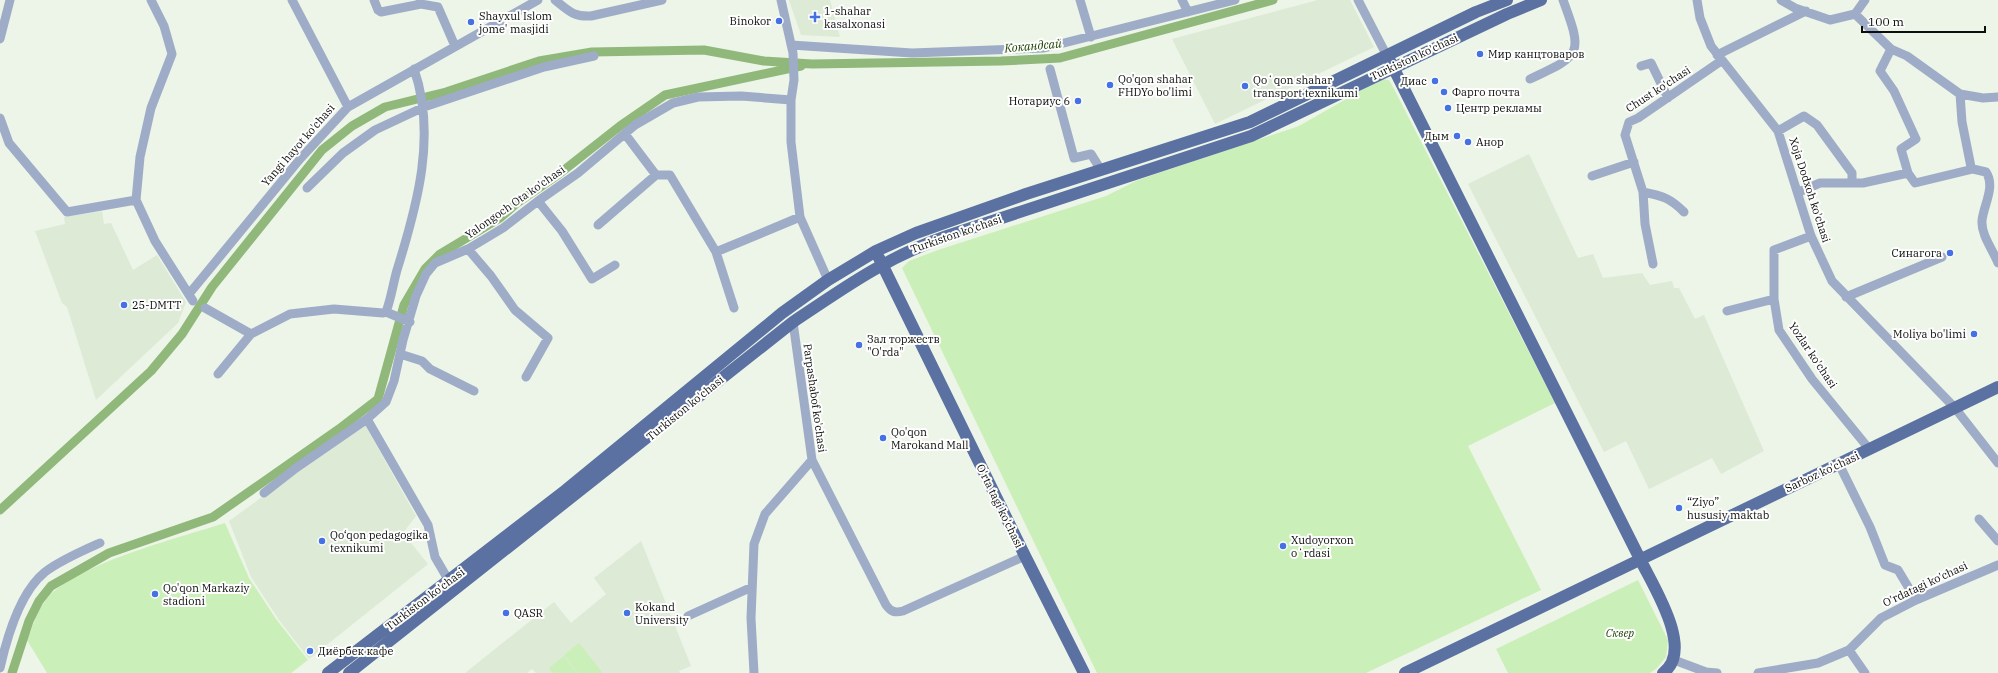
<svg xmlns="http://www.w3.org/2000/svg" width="1998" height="673" font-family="'IBM Plex Serif',serif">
<rect width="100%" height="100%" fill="#ecf5e7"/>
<!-- built -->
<path fill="#ddead6" d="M789 0H830L840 37 801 35Z
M1318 0H1350L1374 47 1215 124 1172 39Z
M1529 154 1578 258 1593 254 1603 278 1642 273 1650 285 1672 281 1674 288H1679L1695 319 1704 315 1764 451 1721 474 1712 458 1649 489 1626 441 1604 452 1468 184Z
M102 211 104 224 111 223 133 270 157 255 186 302 178 323 96 400 67 307 62 303 35 231 65 224 64 217Z
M364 423 416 516 403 533 428 564 309 659 279 620 251 577 229 521Z
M641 541 691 666 679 671 680 673H536L532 669 527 673H465L554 602 571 623 606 594 594 578Z"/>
<!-- green -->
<path fill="#cbefb8" d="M1381 79 1389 80 1393 87 1555 403 1468 446 1541 590 1366 673H1097L902 268 909 261 938 250 1106 196 1138 180 1299 126Z
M225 523 249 578 276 619 308 660 291 673H47L27 640C32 628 37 612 45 601 70 565 182 537 225 523Z
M1638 580 1668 640 1666 657 1657 668 1650 673H1508L1496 649Z
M579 643 602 672 601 673H578L564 655Z
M564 656 577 673H553L549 668Z"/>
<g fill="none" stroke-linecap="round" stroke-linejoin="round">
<!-- canal -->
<path stroke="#90b87a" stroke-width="9" d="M0 510 151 371 182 334 212 287 322 150 352 126 385 107 446 92 539 61 592 52 704 50 764 61 812 64 1001 61 1060 58 1273 0
M12 673 29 621 39 601 51 586 109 553 213 517 339 429 378 399 404 305 425 269 440 254 500 218 517 203 559 174 620 126 665 95 801 66"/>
<!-- minor -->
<path stroke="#9facc8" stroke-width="9" d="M151 0 164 26 172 54 151 108 140 157 136 200 155 241 193 301
M292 0 348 107
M374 0 378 10 381 12 421 4
M420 0 421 4 438 7 455 46
M555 0C569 11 573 17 591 16L662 0
M781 0 793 53 794 80 791 100V142L800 217 828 280
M1080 0 1091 37
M1182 0 1188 12
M1358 0 1387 56
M1697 0 1700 18 1711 46 1778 131 1811 236 1832 281 1955 408 1998 463
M1781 0 1795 8 1830 20 1855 14 1891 49 1907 56 1960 94 1983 98 1998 97
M1855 14 1865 0
M0 39 10 0
M791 45 912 53 1044 48 1235 0
M1891 49 1880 71 1894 91 1916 139 1901 149 1908 173
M1717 55 1806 11
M1641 66 1651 63 1668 98
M1050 69 1074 158 1091 154 1101 170
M1530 79C1582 55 1583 54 1563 0
M1960 94 1962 122 1971 167 1973 169 1986 172C1996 187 1983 206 1982 221 1981 235 1993 250 1998 263
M0 118 9 143 67 212 136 200
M1778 131 1804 116 1817 125 1852 173V183
M625 134 656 175H670L716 252 800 217
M1592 176 1634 162
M307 188 343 153 375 130 424 107 544 67 594 56
M1643 192C1663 196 1670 198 1684 212
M1799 192 1820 183H1863L1908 173 1915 183 1973 169
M538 201 562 231 592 279 615 265
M598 225 656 175
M1811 236 1774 250V299L1779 330 1812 379 1870 450
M468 249 491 276 515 310 548 338 526 377
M716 252 734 308
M1653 264 1645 224 1643 192 1625 135 1629 122 1638 118 1721 61
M189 294 300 159 348 107 538 0
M1846 297 1942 257
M205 308 251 334 290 314 334 309 383 313 386 312C391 299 393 284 397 270 417 206 437 135 414 69
M1727 311 1774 299
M386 312 410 322
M400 354 422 361 430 369 474 391
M218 374 251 334
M367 419 428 525 435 557 449 581
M812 460 886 605C891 612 895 613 903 611L1025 556
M1839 464 1870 527 1885 565 1898 570 1916 600
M264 493 296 468 367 419 386 402 394 381 403 340 416 296 426 274 435 263 468 249 503 228 538 201 578 173 635 125 673 103 698 97 741 96 791 100
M1979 519 1998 541
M688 616 752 587
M1849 650 1865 673
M1674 660 1706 672 1717 673
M0 668C7 637 20 592 45 572 61 560 82 551 100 543
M754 673 751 618 754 544 765 514 812 460 793 322
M1758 673 1818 663 1849 650 1881 618 1916 600 1998 565"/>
<!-- major -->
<path stroke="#5b71a2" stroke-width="12" d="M1390 61 1640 559C1653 586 1695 650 1663 673
M879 258 1025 556 1084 673
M328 673 566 490 782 313 828 280 876 251 916 233 1026 194 1250 122 1476 12 1507 0
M349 673 793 322C845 287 887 257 947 236L1251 136 1507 14 1541 0
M1405 673 1998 387"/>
</g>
<!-- markers -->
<g fill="#4671e3" stroke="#fefefe" stroke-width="1.5">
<path d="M813 11h4v4h4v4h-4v4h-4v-4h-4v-4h4z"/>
<circle cx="779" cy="21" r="4"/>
<circle cx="471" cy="22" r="4"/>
<circle cx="1480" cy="54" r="4"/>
<circle cx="1435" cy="81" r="4"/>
<circle cx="1110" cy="85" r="4"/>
<circle cx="1245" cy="86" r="4"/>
<circle cx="1444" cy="92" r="4"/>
<circle cx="1078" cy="101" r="4"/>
<circle cx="1448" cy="108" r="4"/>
<circle cx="1457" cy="136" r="4"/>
<circle cx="1468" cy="142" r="4"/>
<circle cx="1950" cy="253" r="4"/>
<circle cx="124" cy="305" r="4"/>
<circle cx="1974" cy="334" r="4"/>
<circle cx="859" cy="345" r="4"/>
<circle cx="883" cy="438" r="4"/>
<circle cx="1679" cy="508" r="4"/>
<circle cx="322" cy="541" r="4"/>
<circle cx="1283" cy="546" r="4"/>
<circle cx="155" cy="594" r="4"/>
<circle cx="506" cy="613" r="4"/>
<circle cx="627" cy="613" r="4"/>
<circle cx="310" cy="651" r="4"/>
</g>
<g text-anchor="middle" stroke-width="4" stroke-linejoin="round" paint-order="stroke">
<!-- poi labels -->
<g font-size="11" fill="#0b0e0a" stroke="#fefefe" text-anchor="start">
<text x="824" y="15">1-shahar<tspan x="824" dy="13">kasalxonasi</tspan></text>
<text x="479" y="20">Shayxul Islom<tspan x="479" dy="13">jome' masjidi</tspan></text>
<text x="771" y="25" text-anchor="end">Binokor</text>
<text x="1488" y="58">Мир канцтоваров</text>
<text x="1118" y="83">Qo'qon shahar<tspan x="1118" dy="13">FHDYo bo'limi</tspan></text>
<text x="1253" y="84">Qoʻqon shahar<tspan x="1253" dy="13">transport texnikumi</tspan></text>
<text x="1427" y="85" text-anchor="end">Диас</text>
<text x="1452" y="96">Фарго почта</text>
<text x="1070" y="105" text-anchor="end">Нотариус 6</text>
<text x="1456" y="112">Центр рекламы</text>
<text x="1449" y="140" text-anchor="end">Дым</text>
<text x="1476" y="146">Анор</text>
<text x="1942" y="257" text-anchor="end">Синагога</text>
<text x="132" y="309">25-DMTT</text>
<text x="1966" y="338" text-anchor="end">Moliya bo'limi</text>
<text x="867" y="343">Зал торжеств<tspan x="867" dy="13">"O'rda"</tspan></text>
<text x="891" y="436">Qo'qon<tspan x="891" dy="13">Marokand Mall</tspan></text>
<text x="1687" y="506">“Ziyo”<tspan x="1687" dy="13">hususiy maktab</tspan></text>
<text x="330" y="539">Qo‘qon pedagogika<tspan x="330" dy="13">texnikumi</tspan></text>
<text x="1291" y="544">Xudoyorxon<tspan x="1291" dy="13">oʻrdasi</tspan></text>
<text x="163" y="592">Qo'qon Markaziy<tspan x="163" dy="13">stadioni</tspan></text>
<text x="635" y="611">Kokand<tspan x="635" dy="13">University</tspan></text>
<text x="514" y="617">QASR</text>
<text x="318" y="655">Диёрбек кафе</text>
</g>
<!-- street labels -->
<g font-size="11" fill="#0b0e0a" stroke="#fefefe">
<text transform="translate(1414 57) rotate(-25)" y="4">Turkiston ko'chasi</text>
<text transform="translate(1658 89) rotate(-33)" y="4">Chust ko'chasi</text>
<text transform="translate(298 145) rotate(-49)" y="4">Yangi hayot ko'chasi</text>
<text transform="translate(1810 190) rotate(72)" y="4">Xoja Dodxoh ko'chasi</text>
<text transform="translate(515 202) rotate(-35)" y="4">Yalongoch Ota ko'chasi</text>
<text transform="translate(956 234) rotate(-19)" y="4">Turkiston ko'chasi</text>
<text transform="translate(1813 355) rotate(56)" y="4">Yozlar ko'chasi</text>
<text transform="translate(815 398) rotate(82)" y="4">Parpashabof ko'chasi</text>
<text transform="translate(685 408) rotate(-39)" y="4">Turkiston ko'chasi</text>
<text transform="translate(1822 472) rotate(-25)" y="4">Sarboz ko'chasi</text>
<text transform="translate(1000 506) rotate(64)" y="4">O'rta tagi ko'chasi</text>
<text transform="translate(1925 584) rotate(-25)" y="4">O'rdatagi ko'chasi</text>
<text transform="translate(425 599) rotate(-37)" y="4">Turkiston ko'chasi</text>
</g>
<!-- park labels -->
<g font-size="11" font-style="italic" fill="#1d4100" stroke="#fefefe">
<text x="1620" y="637">Сквер</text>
</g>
<!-- water labels -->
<g font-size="12" font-style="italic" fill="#1f4400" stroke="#fefefe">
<text transform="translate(1033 46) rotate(-5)" y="4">Кокандсай</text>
</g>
</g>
<!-- scale -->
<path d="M1862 26v6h123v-6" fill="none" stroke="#0b0e0a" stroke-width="2"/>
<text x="1868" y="26" font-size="12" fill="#0b0e0a" stroke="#fefefe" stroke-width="3" paint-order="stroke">100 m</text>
</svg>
